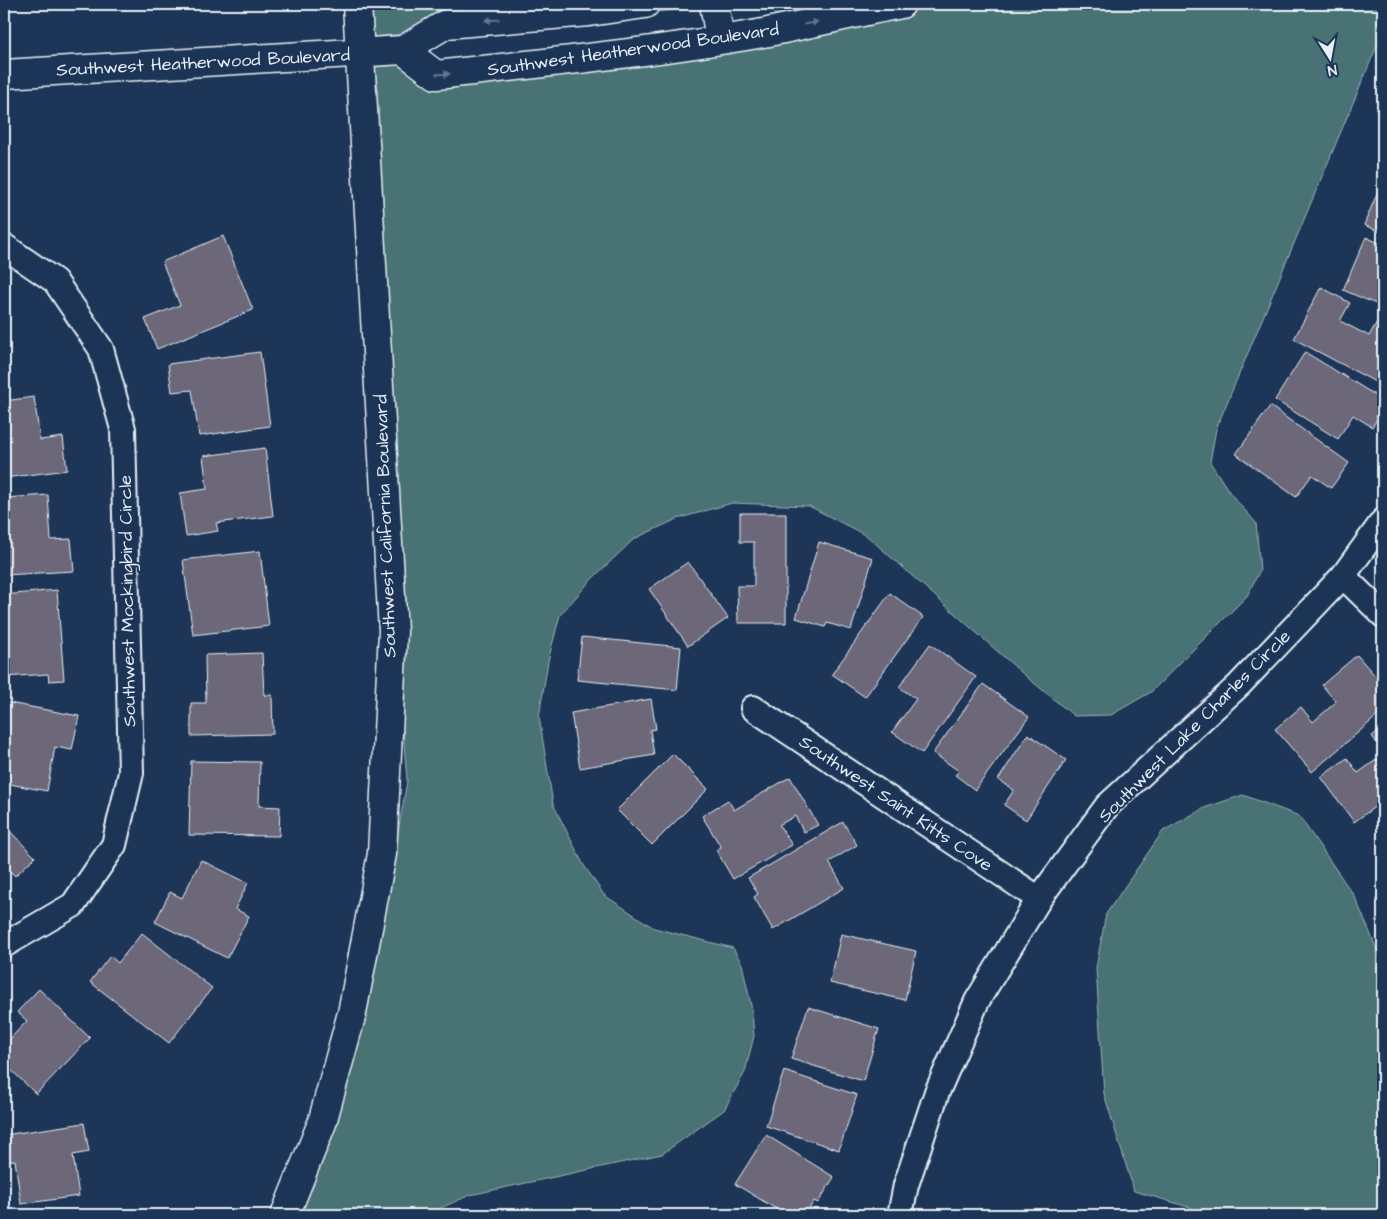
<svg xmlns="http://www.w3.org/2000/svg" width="1387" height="1219" font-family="'Architects Daughter',sans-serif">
<rect width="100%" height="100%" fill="#1d3557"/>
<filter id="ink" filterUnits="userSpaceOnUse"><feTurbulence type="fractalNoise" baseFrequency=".02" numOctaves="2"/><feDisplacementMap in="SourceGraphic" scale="10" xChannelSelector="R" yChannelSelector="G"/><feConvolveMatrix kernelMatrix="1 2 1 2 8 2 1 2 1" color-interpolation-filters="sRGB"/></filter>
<g filter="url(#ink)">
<!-- green -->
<path fill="#4a7275" stroke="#99b2b6" d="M370 4H720L689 9 373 37Z
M773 4H1383V27L1379 41 1216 429 1210 462 1230 493 1256 523 1260 570 1247 596 1151 692 1111 715 1074 716 1022 673 867 536 809 506 732 503 677 519 634 539 592 579 560 615 548 661 539 717 553 804 583 864 604 895 654 928 733 948 742 964 752 1010 754 1036 745 1072 724 1110 662 1154 470 1195 425 1215H300L335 1128 365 1017 395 857 396 844 407 781 402 717 406 630 374 67 693 39 776 25Z
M1243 795 1299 816 1355 897 1383 964V1215H1216L1134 1191 1104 1094 1096 968 1106 914 1163 831 1204 808Z"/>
<!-- building -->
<path fill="#6c6779" stroke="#e8f1f8" d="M1383 179V233L1364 225Z
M223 236 253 310 157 349 145 319 180 305 162 262Z
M1366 237 1383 245V307L1343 290Z
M1321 287 1350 303 1340 321 1369 336 1378 320 1383 323V386L1294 339Z
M260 352 270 426 199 436 192 390 172 392 168 364Z
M1305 352 1383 400V410L1372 427 1353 415 1338 439 1275 400Z
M34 397 40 440 63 437 67 470 4 478V401Z
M1270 406 1349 463 1331 488 1312 475 1296 497 1236 454Z
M265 448 273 516 216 523 218 531 186 536 180 493 207 489 203 456Z
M48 495 51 540 71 539 74 571 4 575V498Z
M740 513H786V623H738L737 586H754V542H740Z
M819 542 873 558 851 630 827 623 825 627 796 618Z
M260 551 269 626 193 635 183 560Z
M688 562 728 618 688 646 649 589Z
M57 590 64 680 49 681 48 674 4 677V595Z
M890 593 923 617 865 697 832 674Z
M582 637 681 647 677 690 577 680Z
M930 644 976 677 922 753 892 732 916 699 899 687Z
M262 653 264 695H272L273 734 191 736V703H206L205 655Z
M1357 655 1383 685V711L1312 772 1275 729 1301 707 1313 722 1336 702 1322 685Z
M983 684 1029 717 975 790 955 775 959 771 933 753Z
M651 699 656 729 650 730 654 755 580 768 571 713Z
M4 702 79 716 72 750 55 747 47 791 4 783Z
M1383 728V752L1372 736Z
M1028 734 1066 760 1026 820 1004 805 1014 790 998 780Z
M673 754 708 789 652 845 617 810Z
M1383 755V801L1354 822 1321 777 1347 758 1358 773Z
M191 761 260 762 259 806 280 807 279 836 189 835Z
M790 777 818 825 804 832 795 816 779 825 792 845 733 879 716 850 721 847 702 816 728 800 734 810Z
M843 822 857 845 829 862 844 888 773 930 754 897 758 894 748 878Z
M4 825 35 857 15 876 4 865Z
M201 860 248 883 235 909 249 916 227 958 155 922 170 892 182 898Z
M142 933 212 988 169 1043 90 982 110 956 118 963Z
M841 934 916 951 905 1000 830 983Z
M39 989 90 1038 36 1094 4 1063V1045L27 1021 17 1012Z
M808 1007 879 1029 863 1081 791 1059Z
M784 1071 857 1095 839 1150 766 1126Z
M84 1123 89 1152 73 1155 79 1196 21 1204 15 1160 4 1161V1135Z
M766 1135 834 1177 818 1203 814 1201 805 1215H786L735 1184Z"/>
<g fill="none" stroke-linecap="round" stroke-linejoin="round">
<!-- minor casing -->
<g stroke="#e8f1f8" stroke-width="28">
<path id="minor" d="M4 246 55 281 101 349 123 429 131 773 114 845 73 905 4 945
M1343 576 1383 615
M753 708 1039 899
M900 1215 906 1185 937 1092 977 1001 1039 899 1107 806 1239 685 1343 576 1383 521"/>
</g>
<!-- tertiary casing -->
<g stroke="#e8f1f8" stroke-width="31">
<path id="tertiary" d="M714 4 720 39
M403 50 436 75C545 63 655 52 763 33 809 24 855 13 901 4
M4 74 403 50 446 24 589 12 645 4
M285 1215 322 1123 352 1013 382 854 393 631 357 4"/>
</g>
<!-- minor -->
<use href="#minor" stroke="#1d3557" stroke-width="24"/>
<!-- tertiary -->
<use href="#tertiary" stroke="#1d3557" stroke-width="28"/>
</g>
<!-- one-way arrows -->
<defs><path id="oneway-solid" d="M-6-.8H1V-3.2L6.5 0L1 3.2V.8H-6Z" transform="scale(1.25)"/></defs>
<g fill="#64778f">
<use href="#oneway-solid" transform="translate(492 20) rotate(176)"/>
<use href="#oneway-solid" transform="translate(811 23) rotate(-12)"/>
<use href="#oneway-solid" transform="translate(443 74) rotate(-1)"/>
</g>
</g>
<g text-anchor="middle" stroke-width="4" stroke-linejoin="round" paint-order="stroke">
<!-- street labels -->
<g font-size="18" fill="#e8f1f8" stroke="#1d3557">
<text transform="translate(633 49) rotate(-8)" y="6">Southwest Heatherwood Boulevard</text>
<text transform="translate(203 62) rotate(-3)" y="6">Southwest Heatherwood Boulevard</text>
<text transform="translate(385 526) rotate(-92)" y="6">Southwest California Boulevard</text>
<text transform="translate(127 601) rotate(-91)" y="6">Southwest Mockingbird Circle</text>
<text transform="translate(1194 726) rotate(-45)" y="6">Southwest Lake Charles Circle</text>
<text transform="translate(896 803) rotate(34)" y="6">Southwest Saint Kitts Cove</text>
</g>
</g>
<!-- margin -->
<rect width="1387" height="1219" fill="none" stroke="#1d3557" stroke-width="20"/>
<rect x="10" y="10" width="1367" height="1199" fill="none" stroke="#e8f1f8" stroke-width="2" filter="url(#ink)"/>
<!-- north arrow -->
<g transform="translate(1330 58) rotate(169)" stroke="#1d3557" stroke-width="4" paint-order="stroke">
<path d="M0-4L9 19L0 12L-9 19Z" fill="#e8f1f8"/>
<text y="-8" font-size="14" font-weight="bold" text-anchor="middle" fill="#e8f1f8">N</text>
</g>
</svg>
